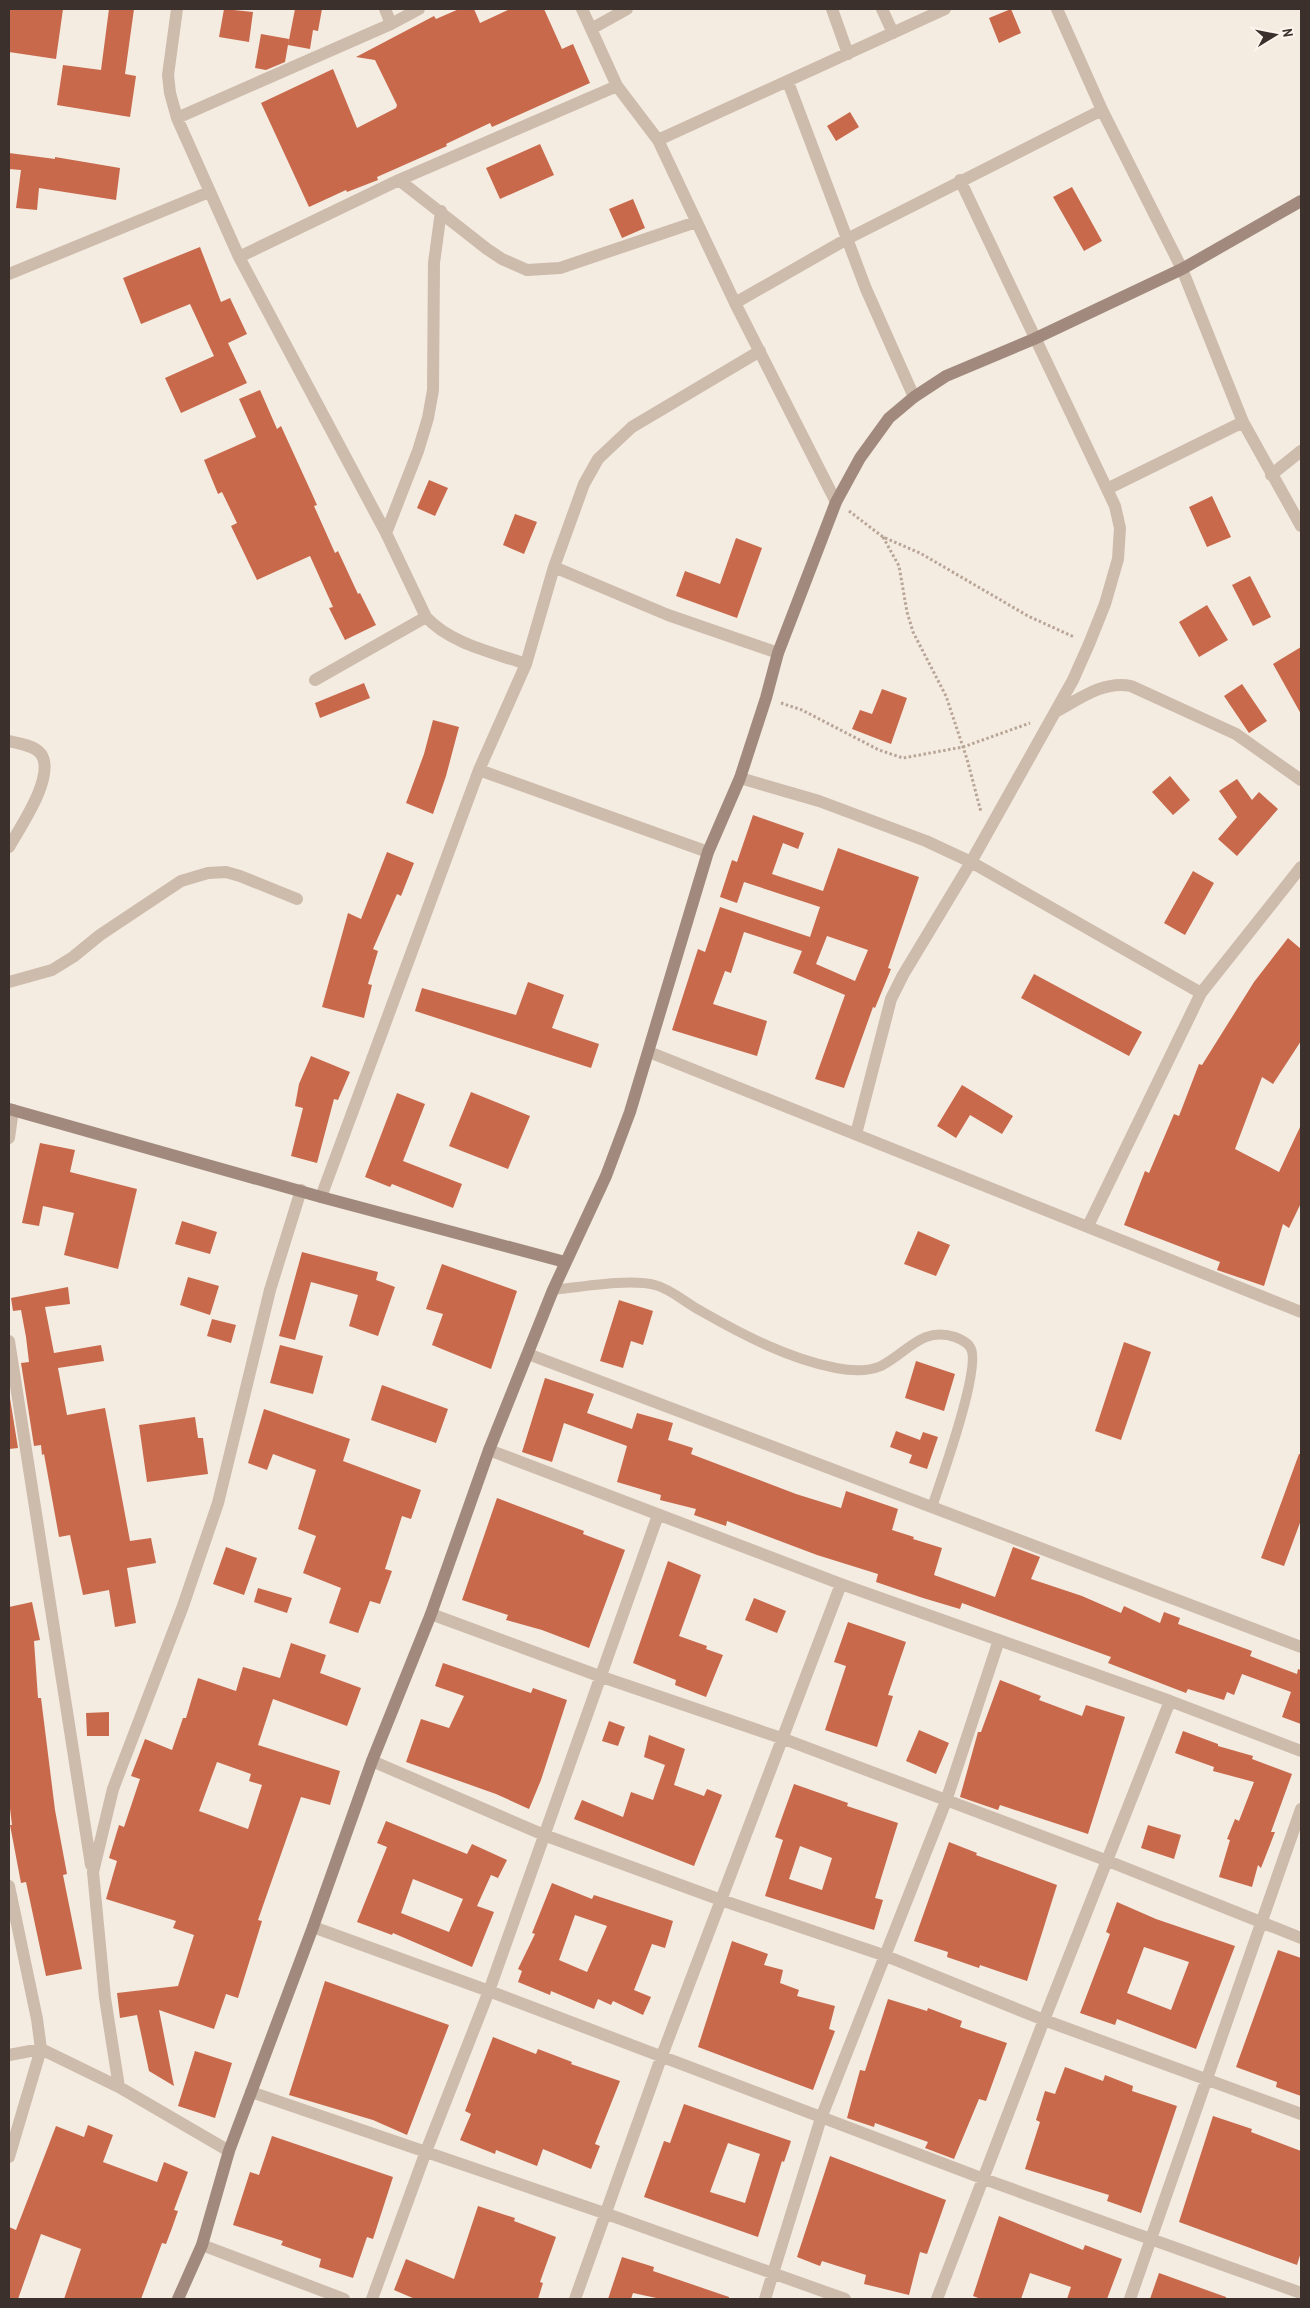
<svg xmlns="http://www.w3.org/2000/svg" width="1310" height="2308" font-family="'Archivo Narrow',sans-serif">
<rect width="100%" height="100%" fill="#f4ebe1"/>
<!-- building -->
<path fill="#c8694b" fill-rule="evenodd" d="M9 9H63L56 59 9 52Z
M109 9H134L125 74 136 76 130 117 57 105 63 65 101 70Z
M224 9 253 12 249 42 219 37Z
M295 9H322L318 31 313 30 310 49 288 45Z
M459 9H474L480 23 510 9H544L562 49 573 44 590 83 492 127 490 123 446 144 447 146 377 177 378 180 347 192 346 190 309 207 261 103 333 69 357 128 396 108 397 105 375 60 356 57 434 16 436 19Z
M1011 9 1021 33 999 43 989 18Z
M261 34 289 39 285 62 266 70 255 68Z
M850 112 859 127 836 141 827 126Z
M540 144 554 175 500 199 486 168Z
M9 153 55 159V157L120 168 116 200 39 188 37 210 16 208 21 170 9 169Z
M1072 187 1102 241 1084 251 1053 197Z
M633 199 645 228 622 238 609 209Z
M200 247 221 302 230 298 247 334 228 343 247 383 181 413 165 378 214 356 190 304 141 324 123 278Z
M260 390 277 429 281 426 313 496 317 505 314 506 335 553 338 551 358 594 360 593 376 625 345 640 329 608 333 607 310 556 257 580 231 526 237 523 222 492 218 494 204 460 256 437 239 399Z
M429 480 448 488 435 516 417 508Z
M1212 496 1231 537 1207 547 1189 507Z
M515 514 537 522 524 554 503 545Z
M736 538 762 548 737 618 676 596 685 571 720 584Z
M1250 576 1271 617 1253 626 1232 585Z
M1207 605 1228 640 1199 657 1179 622Z
M1301 647V714L1273 664Z
M364 683 370 698 320 718 315 703Z
M1242 684 1267 721 1249 733 1224 696Z
M882 689 907 698 891 744 852 729 860 710 872 714Z
M433 720 459 727 446 776 433 814 406 803 424 754Z
M1170 776 1190 800 1173 815 1152 792Z
M1237 779 1252 800 1259 792 1278 809 1237 856 1218 839 1237 817 1219 791Z
M753 815 804 833 798 849 783 843 772 874 823 891 838 848 919 877 888 968 891 969 875 1008 873 1007 844 1088 815 1079 845 995 793 973 802 951 744 932 731 973 725 971 713 1004 767 1021 757 1056 672 1030 698 949 705 952 720 907 810 937 820 907 744 882 737 903 720 897 732 860 737 862ZM827 936 868 950 855 981 816 964Z
M387 852 414 863 401 896 397 894 373 949 378 951 368 984 372 985 364 1018 322 1007 348 913 361 919Z
M1193 871 1214 883 1185 935 1164 923Z
M1288 938 1301 949V1041L1273 1084 1262 1077 1235 1149 1279 1172 1301 1125V1203L1289 1228 1283 1224 1264 1286 1217 1270 1220 1262 1124 1225 1145 1171 1149 1173 1174 1114 1179 1116 1199 1064 1202 1065 1254 982Z
M1034 974 1142 1032 1129 1056 1021 998Z
M528 982 564 995 552 1028 599 1044 591 1068 415 1011 422 988 516 1015Z
M311 1056 350 1072 338 1100 334 1099 317 1163 291 1156 303 1108 295 1106 299 1084Z
M962 1085 1013 1116 1002 1134 970 1115 956 1138 937 1126Z
M471 1092 530 1116 508 1169 449 1146Z
M397 1093 425 1104 403 1161 462 1184 453 1208 392 1184 390 1187 365 1177Z
M40 1143 75 1150 70 1172 137 1189 118 1269 64 1255 74 1213 43 1206 39 1226 22 1223Z
M182 1221 217 1232 210 1254 175 1244Z
M918 1231 950 1245 936 1276 904 1264Z
M302 1252 378 1272 376 1280 395 1287 378 1336 349 1326 358 1295 311 1282 295 1340 279 1336Z
M442 1264 517 1291 491 1369 432 1345 443 1314 426 1309Z
M188 1277 219 1286 210 1315 180 1305Z
M68 1287 70 1304 45 1307 54 1353 101 1345 104 1361 58 1368 67 1415 105 1408 130 1541 151 1538 156 1563 127 1568 136 1623 115 1627 109 1590 83 1595 70 1535 59 1537 44 1454 42 1455 41 1445 34 1446 21 1363 29 1362 26 1337 21 1310 13 1311 11 1298Z
M619 1300 653 1311 643 1345 631 1341 623 1368 600 1361Z
M212 1319 236 1325 231 1343 207 1336Z
M1124 1342 1151 1352 1121 1440 1095 1431Z
M280 1345 323 1356 313 1394 270 1383Z
M916 1361 955 1374 944 1411 905 1398Z
M545 1378 594 1394 587 1413 632 1429 637 1413 673 1423 668 1440 693 1448 691 1454 796 1494 841 1508 846 1491 898 1509 892 1530 914 1537 913 1539 942 1548 934 1575 995 1597 1013 1547 1040 1557 1031 1579 1082 1596 1121 1613 1124 1606 1160 1623 1164 1612 1180 1618 1178 1624 1252 1651 1250 1656 1297 1674 1298 1669 1301 1670V1724L1282 1717 1291 1692 1242 1674 1234 1695 1227 1692 1224 1700 1188 1689 1186 1693 1108 1663 1111 1657 962 1603 960 1609 923 1598 876 1582 878 1574 817 1555 727 1521 726 1526 694 1515 696 1509 660 1500 661 1495 617 1482 627 1446 564 1423 552 1462 522 1452Z
M382 1385 448 1409 436 1443 371 1420Z
M9 1392 18 1448 9 1449Z
M264 1409 350 1439 343 1461 421 1490 411 1519 402 1516 385 1569 392 1571 380 1604 370 1601 358 1633 329 1623 341 1588 303 1573 316 1536 298 1529 316 1470 273 1454 267 1470 248 1463Z
M195 1417 198 1438H203L208 1474 147 1482 139 1425Z
M896 1431 920 1440 923 1432 938 1437 927 1469 909 1463 912 1455 890 1447Z
M1299 1454H1301V1520L1284 1566 1261 1558Z
M497 1498 584 1531 583 1534 625 1550 589 1648 542 1630 506 1620 508 1615 462 1600Z
M226 1547 257 1558 244 1595 213 1584Z
M668 1561 701 1575 679 1636 707 1646 706 1649 723 1655 706 1697 675 1685 676 1680 633 1663Z
M258 1588 292 1598 287 1613 254 1602Z
M754 1598 786 1611 777 1633 745 1620Z
M32 1602 40 1640 34 1641 38 1698H41L55 1810 67 1874 63 1875 82 1969 46 1976 26 1882 21 1883 10 1825H12L9 1800V1607Z
M848 1622 906 1642 888 1695 893 1696 877 1747 825 1730 846 1666 834 1662Z
M291 1643 326 1655 320 1673 361 1688 347 1726 273 1699 258 1745 340 1771 330 1805 301 1797 258 1920 262 1921 238 1998 226 1994 214 2029 159 2010 174 2086 149 2071 137 2015 120 2018 117 1993 178 1986 194 1935 173 1928 176 1921 106 1899 117 1861 109 1858 119 1825 124 1827 140 1779 131 1776 145 1739 172 1750 183 1718H186L198 1678 236 1691 243 1667 280 1678ZM217 1762 251 1774 249 1781 262 1785 248 1829 199 1811Z
M443 1663 531 1693 533 1688 567 1700 541 1780 529 1809 496 1794 406 1762 421 1719 449 1728 464 1696 435 1686Z
M1000 1680 1041 1696 1039 1700 1082 1716 1086 1705 1125 1717 1088 1834 1000 1805 998 1810 960 1797 978 1732H981Z
M109 1712V1736H87L86 1713Z
M609 1721 625 1727 618 1746 602 1741Z
M919 1730 949 1743 936 1774 906 1761Z
M1183 1731 1218 1744V1746L1253 1756 1252 1759 1292 1774 1271 1832H1275L1261 1868 1258 1865 1252 1887 1219 1877 1230 1840 1227 1839 1235 1819 1239 1821 1254 1782 1213 1771 1214 1767 1175 1753Z
M649 1735 685 1749 674 1785 704 1796 707 1789 722 1795 694 1866 574 1819 582 1800 623 1817 631 1792 653 1800 665 1765 644 1757Z
M794 1784 848 1803 847 1806 898 1823 875 1898 883 1900 874 1930 765 1896 783 1840 775 1837ZM800 1846 832 1858 822 1890 789 1879Z
M386 1821 467 1854 472 1844 507 1860 498 1878 491 1875 477 1906 494 1912 472 1967 393 1933 392 1935 357 1922 387 1847 377 1843ZM413 1879 463 1899 449 1932 401 1913Z
M1148 1825 1181 1835 1174 1859 1141 1848Z
M949 1842 977 1853 976 1855 1057 1885 1027 1981 980 1965 979 1968 947 1957 948 1952 914 1941Z
M552 1883 592 1899 594 1895 673 1921 665 1948 652 1944 634 1990 651 1997 643 2015 613 2001 611 2005 598 1999 594 2009 551 1991 550 1995 518 1982 522 1971 518 1969 535 1934 532 1933ZM575 1915 607 1926 587 1972 559 1960Z
M1117 1902 1156 1919 1235 1946 1196 2049 1117 2019 1115 2025 1080 2013 1110 1934 1106 1932ZM1144 1947 1189 1962 1171 2010 1127 1993Z
M732 1941 768 1954 764 1965 783 1970 780 1983 799 1990 797 1996 835 2006 829 2029 835 2031 813 2090 698 2047Z
M1278 1950 1301 1958V2096L1276 2087 1277 2082 1236 2067Z
M325 1981 449 2025 407 2135 373 2120 289 2095Z
M888 1999 927 2011 928 2008 962 2021 960 2027 1007 2043 986 2101 979 2099 954 2159 925 2148 928 2142 875 2123 874 2127 847 2118 860 2070 865 2071Z
M493 2037 536 2054 538 2049 572 2062 571 2064 620 2081 595 2144 600 2146 591 2169 543 2149 537 2166 496 2150 495 2154 460 2140 471 2114 465 2111Z
M195 2051 232 2063 215 2118 178 2106Z
M1065 2067 1103 2081 1105 2075 1133 2086 1132 2091 1177 2106 1141 2213 1107 2201 1109 2195 1025 2169 1040 2122 1036 2120 1045 2091 1055 2094Z
M684 2104 791 2141 784 2162 782 2161 758 2237 644 2197 664 2141 670 2143ZM728 2143 760 2154 745 2203 710 2192Z
M1213 2116 1252 2129 1251 2132 1301 2151V2252L1297 2265 1179 2222Z
M88 2125 113 2135 103 2162 157 2182 164 2162 188 2172 174 2210 178 2211 172 2228 166 2244 162 2243 141 2299H64L81 2249 41 2234 18 2299H9V2227L16 2230 56 2126 84 2137Z
M272 2136 393 2177 373 2239 367 2237 353 2278 319 2267 321 2259 281 2245 283 2241 233 2225 250 2172 259 2175Z
M830 2156 946 2200 927 2254 920 2252 909 2295 864 2284 866 2275 822 2261 820 2266 797 2257Z
M478 2206 515 2218 514 2221 556 2237 540 2282 543 2283 538 2299H415L394 2290 406 2259 454 2279Z
M999 2216 1083 2250 1085 2245 1122 2259 1107 2299H1067L1071 2287 1030 2273 1021 2299H981L973 2296Z
M622 2257 654 2267 653 2271 729 2297V2299H661L633 2293 631 2299H608Z
M1159 2273 1226 2297V2299H1150Z"/>
<g fill="none" stroke-linecap="round" stroke-linejoin="round">
<!-- path -->
<path stroke="#b9a596" stroke-width="3" stroke-dasharray="2.5 2.5" stroke-linecap="butt" d="M849 511 883 537 920 553 1028 616 1074 637
M883 537 899 566 907 612 913 632 946 696 967 759 981 812
M781 703 802 710 879 750 903 758 963 747 1030 723"/>
<!-- lane -->
<path stroke="#cdbbac" stroke-width="10" d="M553 1290C580 1287 630 1278 655 1285 671 1289 686 1303 701 1311 743 1335 789 1359 836 1368 851 1371 867 1372 881 1366 907 1353 922 1326 955 1337 960 1339 967 1342 970 1347 983 1364 940 1483 932 1507"/>
<!-- street -->
<path stroke="#cdbbac" stroke-width="12" d="M177 9 168 75 170 93 177 118 239 257 386 533 426 617C451 644 492 652 526 664
M385 9 391 24
M582 9 617 86 658 140 735 303 836 502
M832 9 848 54
M882 9 893 33
M1057 9 1102 110 1182 269 1243 422 1301 526
M591 29 627 9
M788 82 866 289 914 397
M177 118 391 24 419 9
M658 140 945 9
M399 180 487 249 502 259 527 270 560 268 696 222
M239 257 399 180 617 86
M9 274 209 192
M735 303 847 239 1102 110
M1271 475 1301 451
M1107 489 1243 422
M386 533 418 451 428 418 433 390 434 263 441 211
M554 567 668 615 778 653
M315 680 426 617
M1055 712C1078 700 1103 680 1131 686L1236 734 1301 780
M9 741C19 744 34 745 41 754 56 776 20 827 9 847
M479 770 708 852
M740 778 819 801 926 841 971 862 1201 993
M9 982 52 970 73 957 100 935 181 881 208 873 226 872 240 876 297 899
M649 1052 1301 1312
M856 1134 891 999 903 975 971 862 1073 680 1089 644 1105 604 1118 559 1120 528 1115 506 960 180
M9 1138 13 1110
M321 1197 479 770 526 664 554 567 584 484 598 459 632 427 760 351
M1088 1226 1201 993 1301 867
M9 1341 91 1865
M528 1354 1301 1647
M489 1450 841 1584 1170 1701 1301 1751
M431 1614 602 1677 784 1739 1108 1861 1301 1938
M372 1761 544 1835 721 1900 886 1956 1044 2020 1301 2114
M9 1886 37 2019 41 2049 9 2157
M313 1927 489 1991 984 2179 1301 2293
M9 2055 41 2049 119 2087 229 2151
M119 2087 105 1998 93 1872 113 1789 183 1606 218 1503 270 1290 301 1190
M251 2092 607 2214 845 2299
M202 2245 344 2299
M372 2299 425 2154 489 1991 658 1515
M575 2299 661 2058 841 1584
M765 2299 821 2118 946 1801 999 1640
M937 2299 1044 2020 1170 1701
M1130 2299 1301 1809"/>
<!-- secondary -->
<path stroke="#a18a7d" stroke-width="12" d="M9 1109 321 1197 565 1262
M178 2299 202 2245 229 2151 313 1927 372 1761 431 1614 489 1450 553 1290 606 1176 630 1112 708 852 740 778 766 698 778 653 836 502 860 458 889 418 914 397 946 376 1034 339 1182 269 1301 201"/>
</g>
<!-- border -->
<rect width="1310" height="2308" fill="none" stroke="#3b302b" stroke-width="20"/>
<!-- north arrow -->
<g transform="translate(1275 35) rotate(80)" stroke="#fbf5ee" stroke-width="4" paint-order="stroke">
<path d="M0-4L9 19L0 12L-9 19Z" fill="#3b302b"/>
<text y="-8" font-size="14" font-weight="bold" text-anchor="middle" fill="#3b302b">N</text>
</g>
</svg>
